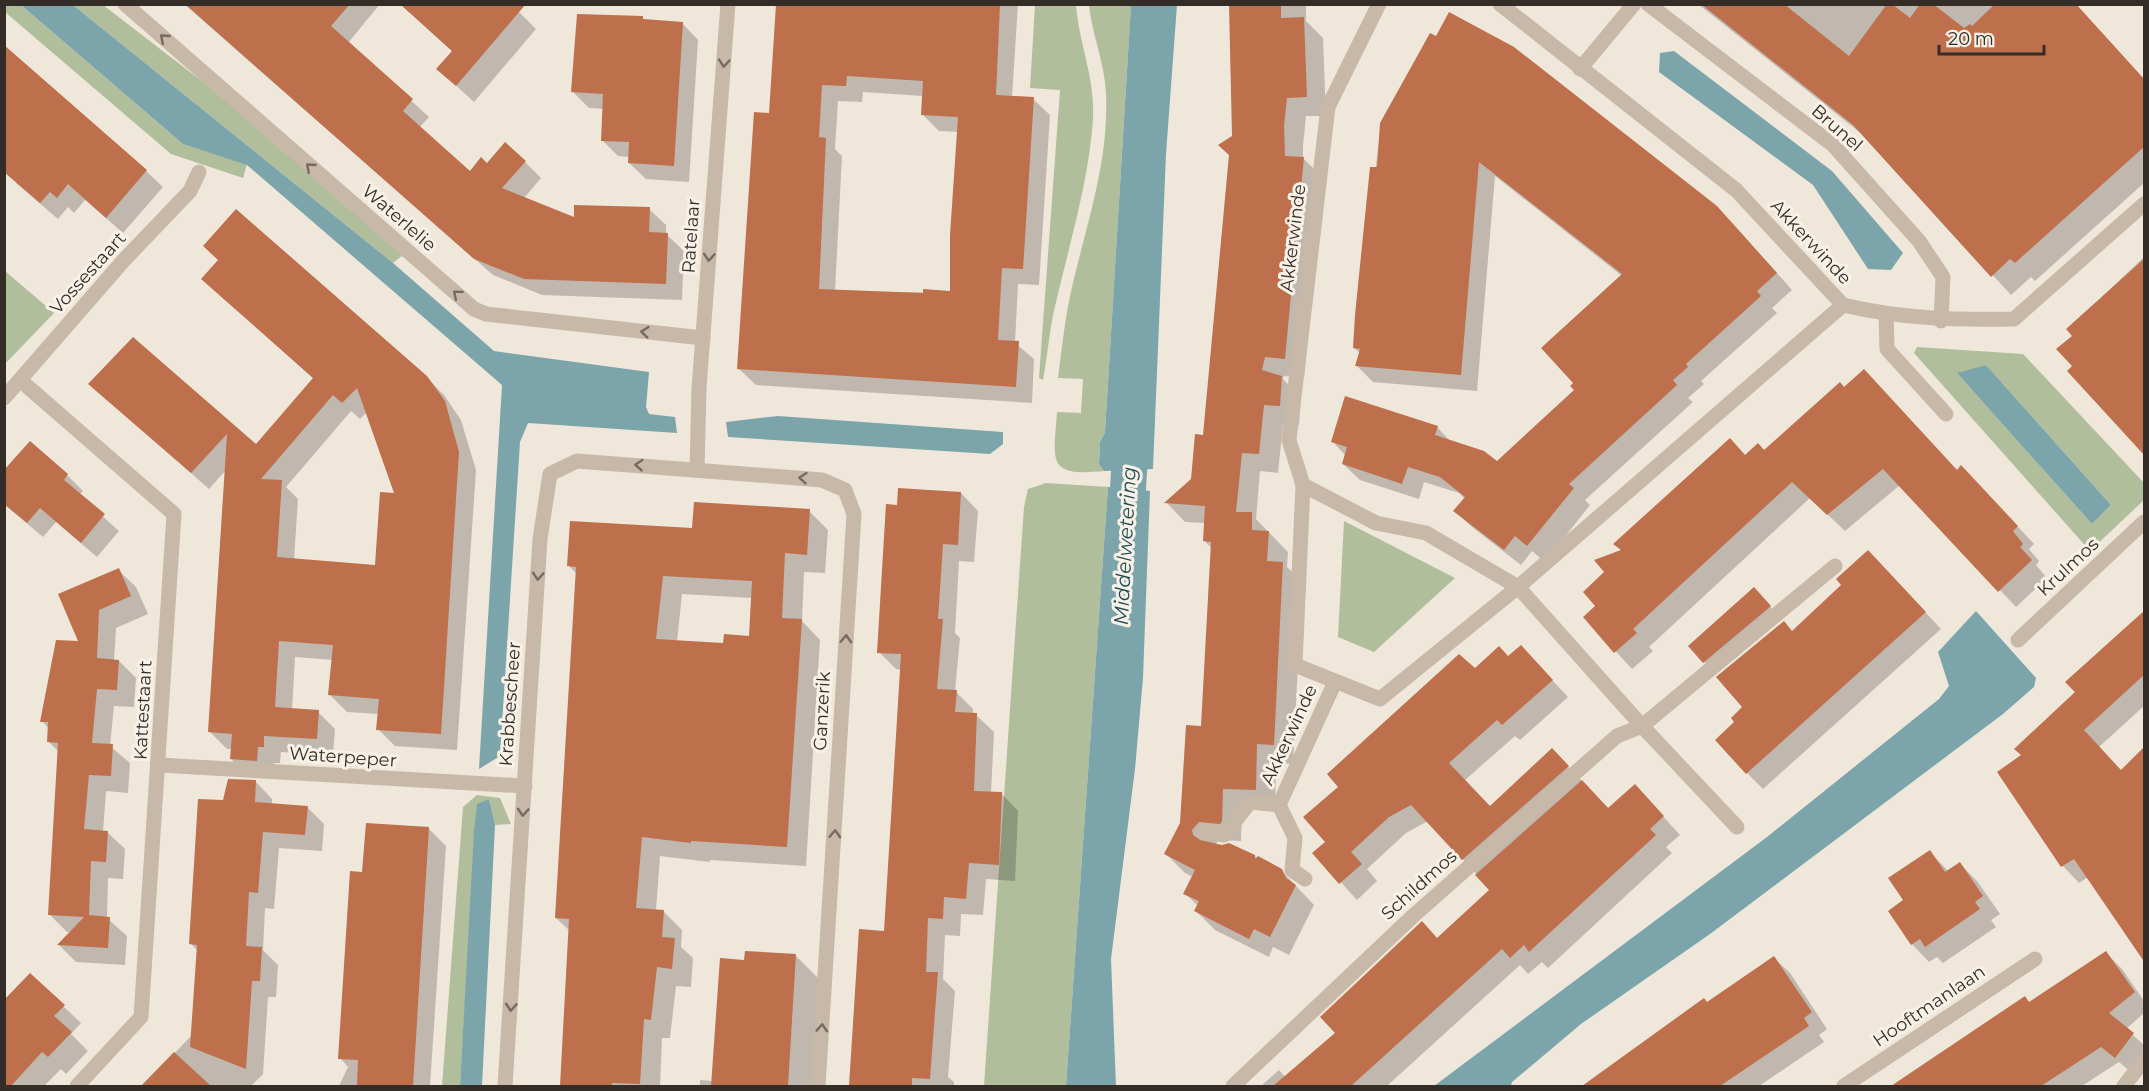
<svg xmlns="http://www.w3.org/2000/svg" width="2149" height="1091" font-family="Montserrat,sans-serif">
<rect width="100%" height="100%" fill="#f0e7db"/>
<g fill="#b0be9c" fill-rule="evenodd">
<polygon points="5,5 21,5 183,144 247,164 243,178 171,154 5,12"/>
<polygon points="73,5 103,5 233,105 403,255 393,263"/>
<path d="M1035 5H1076C1079 43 1095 78 1093 118 1089 180 1071 238 1057 298 1050 324 1048 352 1043 380L1039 378 1060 90 1030 88Z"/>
<path d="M1089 5H1131L1105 432 1100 442 1099 464 1104 471C1045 477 1054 460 1057 412L1081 413 1083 379 1058 378C1062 348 1065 317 1072 287 1087 223 1109 161 1106 94 1105 63 1092 35 1089 5Z"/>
<polygon points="5,271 54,313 5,364"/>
<path d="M1917 347 2023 354 2144 483V500L2090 551 1914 353ZM1986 365 2111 505 2092 524 1958 374Z"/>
<polygon points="1046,483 1108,487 1066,1086 984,1086 1024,507 1028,489"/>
<polygon points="1344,521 1455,578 1374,652 1338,637"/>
<polygon points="477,795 500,798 511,824 495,825 489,799 477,805 460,1086 442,1086 463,807"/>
</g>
<g fill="#7ca5ab">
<polygon points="21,5 73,5 393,263 494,351 649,372 646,407 649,414 675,417 677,433 528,423 520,442 500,756 479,769 502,385 247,165 183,144"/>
<polygon points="1131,5 1177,5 1166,154 1153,469 1104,471 1099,464 1100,442 1105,432"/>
<polygon points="1674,51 1832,171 1903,253 1891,270 1868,269 1813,185 1659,72 1660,53"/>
<polygon points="1986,365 2111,505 2092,524 1957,373"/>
<polygon points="778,416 1003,432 1003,444 990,454 728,437 726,422"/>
<polygon points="1108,487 1150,491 1143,678 1135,769 1111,959 1116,1086 1066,1086"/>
<polygon points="1976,611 2036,678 2034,687 2003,714 1710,934 1581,1024 1512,1082 1511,1086 1434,1086 1767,837 1939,699 1949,686 1938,652"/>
<polygon points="489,799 495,825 482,1086 460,1086 474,831 477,804"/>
</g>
<g fill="#0003" fill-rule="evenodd">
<polygon points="184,4 380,4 348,43 429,117 419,128 470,173 487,165 525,162 541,178 524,198 575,219 649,209 666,225 666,234 684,251 682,300 542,295 493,275"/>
<polygon points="400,4 511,4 536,29 474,102 438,69 453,52"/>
<path d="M777 4H1018L1012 97 1033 99 1050 115 1039 285 1018 284 1015 343 1034 359 1032 403 756 385 739 369 770 115ZM863 92 923 96 922 114 939 131 959 132 951 293 835 291 842 156 835 149 838 101 862 102Z"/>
<polygon points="1230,4 1306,4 1306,21 1323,38 1326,116 1306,116 1303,146 1303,158 1323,178 1304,378 1284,376 1283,379 1301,397 1299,425 1283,424 1278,473 1260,471 1256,519 1288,552 1287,567 1302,582 1293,764 1276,763 1275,809 1242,807 1241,841 1219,840 1215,845 1254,856 1281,870 1314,905 1289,955 1273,947 1269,957 1215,930 1196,911 1198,906 1185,893 1193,877 1185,873 1166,854 1181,824 1202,728 1212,548 1204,541 1205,523 1185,522 1167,503 1192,480 1204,437 1234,137"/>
<polygon points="1698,4 2075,4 2144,81 2144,183 2035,281 2031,277 2011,295 1868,139"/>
<polygon points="643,18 646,21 682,23 698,40 689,182 646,179 629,163 630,157 618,156 602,140 604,109 589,108 572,91"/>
<polygon points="1381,124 1733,224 1792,290 1772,308 1777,313 1701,381 1704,384 1688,398 1693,402 1585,500 1590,505 1545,562 1532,551 1521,565 1472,527 1455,511 1465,499 1459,493 1424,482 1419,499 1360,480 1343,464 1346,456 1333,442 1437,427 1452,443 1497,463 1576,390 1622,276 1495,176 1477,391 1373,382 1356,365 1360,353 1354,348"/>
<polygon points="146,171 163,187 123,233 85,200 74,213 68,207 58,219 16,183"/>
<polygon points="2144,257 2144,454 2068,329"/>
<path d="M203 279 426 377 444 395 461 420 476 470 457 750 395 746 378 729 379 714 347 712 330 695 333 660 295 657 292 710 318 712 335 729 333 755 281 752 280 763H274V777L248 776 231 759 232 749H227L210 732 226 470 209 489 90 384 133 339 257 446 314 379ZM351 411 360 419 367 412 396 495 377 566 294 560 298 499 286 487Z"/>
<polygon points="1730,440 1746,456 1764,452 1958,471 1978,484 2034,544 2029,549 2039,561 2036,565 2047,578 2016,607 1900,485 1845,531 1810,498 1649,647 1653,651 1632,669 1585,618 1597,606 1607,572 1622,551 1615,544"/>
<polygon points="30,443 67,475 83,491 79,495 119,531 97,557 56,522 43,537 4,504"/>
<polygon points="961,493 978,511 974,562 959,561 955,633 960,638 955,691 973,709 973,715 976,715 994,732 991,793 1001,793 1018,811 1015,881 986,879 983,915 961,914 960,936 945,935 943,979 955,991 948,1077 954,1082 954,1086 850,1086 860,931 885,933 901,670 896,669 879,652 898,506"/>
<path d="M809 511 828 530 825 573 804 572 802 621 820 640 806 866 710 860V862L660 856 656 910 663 911 682 930 681 947 693 958 691 987 676 986 670 1038H662L660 1086H561L570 931 556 918 577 574 568 565 694 530ZM682 594 752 598 751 638 725 645 677 642Z"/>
<polygon points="1884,568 1941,629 1763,789 1747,773 1744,707 1793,632"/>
<polygon points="118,570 136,587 148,614 116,628 114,661 119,661 136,678 134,707 114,706 110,746 130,763 128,793 106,791 103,832 107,832 125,849 123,879 108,878 107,918 127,936 125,965 76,962 59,945 71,932 67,932 50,915 59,752 49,742 49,729 42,721"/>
<polygon points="1762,597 1778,616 1713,670 1704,662"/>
<polygon points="2144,612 2144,706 2099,747 2088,877 2079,883 2063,866 1999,772 2023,756"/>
<polygon points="1509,658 1537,664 1568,697 1520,740 1515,736 1465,780 1490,808 1552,750 1609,809 1652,804 1680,835 1666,847 1672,853 1548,968 1542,962 1528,974 1520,965 1387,1086 1261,1086 1279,1070 1286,1078 1491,890 1428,821 1406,833 1367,869 1377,881 1357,900 1314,853 1327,842 1475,670"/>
<polygon points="256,782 272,799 272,805 307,807 324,824 322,851 279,848 274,909 265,908 263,950 278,965 276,997 268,997 263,1074 251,1086 143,1086 192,1035 198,951 190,943 224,802"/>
<polygon points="429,829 446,846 430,1086 339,1086 348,1067 340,1058 364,874"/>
<polygon points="1930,852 1948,871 1960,864 1977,881 2000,914 1991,920 1996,927 1943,963 1937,957 1929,962 1912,944 1890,911 1905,901"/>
<polygon points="2106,953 2122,969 2144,1001 2144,1013 2126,1029 2144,1045 2144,1057 2132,1073 2119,1062 2082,1086 1894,1086 2025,998 2030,1003"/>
<polygon points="795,955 818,978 811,1086 700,1086 700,1080 713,1081 746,961"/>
<polygon points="1774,958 1790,973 1827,1029 1819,1035 1824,1042 1759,1086 1587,1086"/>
<polygon points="30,975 81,1023 71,1034 88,1051 66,1074 61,1069 44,1086 4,1086 4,1002"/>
</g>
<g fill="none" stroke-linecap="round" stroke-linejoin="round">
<polyline stroke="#7ca5ab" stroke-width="36" points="1125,538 1132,422"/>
</g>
<g fill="#be6f4b" fill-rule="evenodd">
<polygon points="185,4 350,4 331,26 413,99 403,111 470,171 481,157 487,163 505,142 526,161 502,188 574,217 574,205 650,207 649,232 668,233 666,284 524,279 474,259"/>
<polygon points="400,4 526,4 456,86 436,69 452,51"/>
<path d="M776 4H1000L996 95 1034 97 1023 269 1002 268 998 340 1019 341 1016 387 737 369 754 112 769 113ZM847 76 923 81 921 115 958 117 950 235V291L923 289V293L819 289 826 138 819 137 822 85 846 86Z"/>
<polygon points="1229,4 1281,4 1281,18 1304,17 1307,97 1287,98 1284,126 1285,156 1304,157 1285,359 1265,357 1262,370 1282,376 1280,406 1264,405 1259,454 1242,453 1236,512 1252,512 1252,530 1269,531 1267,561 1283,562 1274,745 1257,744 1256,790 1223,789 1222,821 1220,824 1199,822 1192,830 1193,835 1200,840 1222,845 1229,843 1255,855 1255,859 1258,856 1282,869 1286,878 1296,885 1270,937 1254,929 1249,939 1194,911 1199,901 1183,894 1195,870 1164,854 1180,823 1186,725 1201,726 1211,542 1203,541 1205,506 1164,503 1191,479 1195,434 1203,435 1229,155 1218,145 1232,136"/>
<polygon points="1701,4 1784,4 1849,56 1887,4 1892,4 1910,18 1920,4 1933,4 1964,28 1970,24 1972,26 1995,4 2076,4 2145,80 2145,146 2015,263 2010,259 1991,277 1853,125"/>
<polygon points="1449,12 1514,47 1717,206 1777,273 1757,291 1761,296 1686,364 1688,367 1673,380 1677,385 1569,484 1574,488 1527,546 1515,536 1504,550 1453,511 1465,497 1440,477 1408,467 1402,484 1342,464 1347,447 1331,442 1345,396 1438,426 1435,435 1484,451 1497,461 1574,390 1570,386 1573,383 1541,348 1622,274 1479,162 1461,375 1355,366 1360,349 1353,348 1355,315 1370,167 1377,167 1380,123 1430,33 1436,36"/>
<polygon points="577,14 643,16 643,19 683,22 674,166 628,163 629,142 601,141 603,94 571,92"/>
<polygon points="4,45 147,170 106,218 68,184 57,198 50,192 40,203 4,172"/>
<path d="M236 209 427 376 445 401 459 452 441 734 376 730 379 699 328 695 333 645 279 641 275 707 319 710 317 739 264 736V747H258L257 761 230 759 232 734 208 732 227 434 191 473 88 384 133 337 256 444 313 378 201 279 218 260 203 246ZM357 388 394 493 380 492 375 565 277 557 282 480 261 479 333 395 342 403Z"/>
<polygon points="2145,258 2145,456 2067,371 2072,366 2056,349 2072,336 2066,329"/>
<polygon points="1864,369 1957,470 1961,465 2018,526 2013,531 2023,544 2020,547 2032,560 1998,592 1883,469 1827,515 1792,482 1633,629 1637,633 1614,653 1583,617 1595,606 1583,592 1604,572 1594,560 1621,550 1613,544 1730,438 1745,455 1758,443 1764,450 1840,382 1844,387"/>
<polygon points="30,441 68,474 64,480 105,514 81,543 40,508 27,523 4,504 4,470"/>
<polygon points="898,488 961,492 958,545 943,544 938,619 943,619 937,689 957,690 955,712 977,713 974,791 1002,792 999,865 969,863 966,899 944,897 943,919 928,918 926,972 938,972 930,1079 912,1078 912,1086 849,1086 859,929 884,931 901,654 877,653 886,504 897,505"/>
<path d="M694 502 810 509 807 555 785 553 782 618 802 619 787 847 691 841V843L642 837 636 908 664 910 662 937 675 938 672 969 657 967 651 1020 644 1019 640 1084 612 1083V1086H560L569 919 555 918 576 567 567 566 570 521 692 528ZM663 576 752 581 749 636 724 634 723 643 656 639Z"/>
<polygon points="1868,550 1926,612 1746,774 1715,740 1734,722 1731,718 1742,707 1716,677 1784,621 1792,631 1841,585 1836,579"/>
<polygon points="119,568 131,596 99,610 97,658 119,660 117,690 97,689 92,743 113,744 111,776 89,775 84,829 108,831 106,862 91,861 89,915 110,917 108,948 57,945 84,917 48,915 58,743 47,742 48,722 40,722 56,640 78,641 58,594"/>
<polygon points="1754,587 1771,606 1703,663 1688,646"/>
<polygon points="2145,610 2145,674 2084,730 2121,770 2145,746 2145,963 2074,859 2061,867 1997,772 2021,755 2014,749 2075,692 2065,682"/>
<polygon points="1521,645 1553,680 1502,725 1497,720 1449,763 1490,806 1552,748 1569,766 1462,860 1411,805 1389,817 1351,852 1362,864 1339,884 1312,853 1325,842 1303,817 1338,787 1327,774 1459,654 1475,668 1499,646 1508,656"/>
<polygon points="228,779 256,780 255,802 308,806 305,835 263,832 258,893 249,892 246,946 262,947 260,981 252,981 246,1069 190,1047 197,945 189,944 198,799 223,800"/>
<polygon points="1582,780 1608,808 1635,784 1664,816 1650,829 1656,835 1529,952 1524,945 1510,958 1502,949 1351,1086 1273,1086 1335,1033 1320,1017 1422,921 1437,938 1489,890 1475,875"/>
<polygon points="366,823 429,827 413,1086 357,1086 358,1060 338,1059 350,871 362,872"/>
<polygon points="1930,850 1945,872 1960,862 1983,896 1975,902 1980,909 1925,947 1920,939 1911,945 1888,911 1903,900 1888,878"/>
<polygon points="745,951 796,954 788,1086 711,1086 720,958 744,960"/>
<polygon points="2106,951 2135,992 2109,1013 2134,1033 2115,1058 2101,1047 2041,1086 1891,1086 2025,996 2029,1002"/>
<polygon points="1774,956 1812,1012 1804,1018 1809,1026 1720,1086 1582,1086 1704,998 1707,1002"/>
<polygon points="30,973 65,1005 54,1016 72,1032 48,1057 42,1052 11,1086 4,1086 4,1000"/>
<polygon points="174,1052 211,1086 141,1086"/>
</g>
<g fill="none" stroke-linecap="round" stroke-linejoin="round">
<g stroke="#c7b8a8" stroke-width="15">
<polyline points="1886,315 1887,349 1946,414"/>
<polyline points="1279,805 1335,682"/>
<polyline points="1202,831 1224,835 1250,802 1279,805 1295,838 1292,870 1305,879"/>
</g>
<g stroke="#c7b8a8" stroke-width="15">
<polyline points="125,4 474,309 486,314 703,338"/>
<polyline points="1379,4 1328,107 1289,440 1303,485 1295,665 1380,699 1518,587 1843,305 1736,190 1500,4"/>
<polyline points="1648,4 1833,145 1919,241 1943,277 1941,321"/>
<polyline points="1580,69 1634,4"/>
<path d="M1843 305C1903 319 1954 320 2014 319L2144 204"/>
<polyline points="20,380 174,514 141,1017 77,1086"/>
<polyline points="4,398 124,260 190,191 199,172"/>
<polyline points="697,470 699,388 728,4"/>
<polyline points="1303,485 1376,523 1426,533 1518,587 1642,726 1737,827"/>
<polyline points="2018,640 2144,522"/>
<polyline points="159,765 525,786"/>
<polyline points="505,1086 540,539 550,474 577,461 822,480 845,490 854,514 818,1086"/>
<polyline points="1233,1086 1412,917 1617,736 1642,726 1835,566"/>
<polyline points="1844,1086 2035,959"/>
<polyline points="2124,1086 2144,1060"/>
</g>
</g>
<defs><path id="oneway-chevron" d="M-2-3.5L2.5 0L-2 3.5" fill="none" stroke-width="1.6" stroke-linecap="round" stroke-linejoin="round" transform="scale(1.5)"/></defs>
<g stroke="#766b61">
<use href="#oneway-chevron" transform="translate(164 38) rotate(-139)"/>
<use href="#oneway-chevron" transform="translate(724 63) rotate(95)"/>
<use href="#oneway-chevron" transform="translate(310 167) rotate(-139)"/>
<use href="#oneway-chevron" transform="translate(709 257) rotate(94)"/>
<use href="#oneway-chevron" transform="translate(457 294) rotate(-140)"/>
<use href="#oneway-chevron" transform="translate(645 332) rotate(-174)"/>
<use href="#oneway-chevron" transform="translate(639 465) rotate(-176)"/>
<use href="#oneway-chevron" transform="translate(803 478) rotate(-175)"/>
<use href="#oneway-chevron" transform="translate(538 576) rotate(94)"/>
<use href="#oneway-chevron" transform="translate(846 639) rotate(-87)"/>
<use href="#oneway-chevron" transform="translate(523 812) rotate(94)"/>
<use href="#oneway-chevron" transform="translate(835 834) rotate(-87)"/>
<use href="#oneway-chevron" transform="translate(511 1007) rotate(94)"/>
<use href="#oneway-chevron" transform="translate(822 1028) rotate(-86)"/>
</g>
<g text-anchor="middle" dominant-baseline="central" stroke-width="6" stroke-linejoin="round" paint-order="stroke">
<g font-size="18" fill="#342c27" stroke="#f8f1e7">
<text transform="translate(1837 128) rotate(41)">Brunel</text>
<text transform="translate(399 218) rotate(41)">Waterlelie</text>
<text transform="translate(691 236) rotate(-86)">Ratelaar</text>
<text transform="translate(1293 238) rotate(-83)">Akkerwinde</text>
<text transform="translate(1811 242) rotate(47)">Akkerwinde</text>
<text transform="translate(88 273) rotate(-48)">Vossestaart</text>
<text transform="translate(2068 567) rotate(-43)">Krulmos</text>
<text transform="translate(510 704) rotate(-86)">Krabbescheer</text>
<text transform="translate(143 710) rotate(-87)">Kattestaart</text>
<text transform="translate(822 711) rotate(-87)">Ganzerik</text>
<text transform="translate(1289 735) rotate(-65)">Akkerwinde</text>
<text transform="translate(343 757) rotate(4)">Waterpeper</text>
<text transform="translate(1419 885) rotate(-42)">Schildmos</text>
<text transform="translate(1929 1006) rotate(-34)">Hooftmanlaan</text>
</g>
<g font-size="20" font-style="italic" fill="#204c53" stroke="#f8f1e7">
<text transform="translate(1125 546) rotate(-87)">Middelwetering</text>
</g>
</g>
<rect width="2149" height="1091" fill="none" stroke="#342c27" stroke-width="12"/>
<path d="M1939 45v9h105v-9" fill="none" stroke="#342c27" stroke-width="3"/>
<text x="1948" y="45" font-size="18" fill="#342c27" stroke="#f8f1e7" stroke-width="4.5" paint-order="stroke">20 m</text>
</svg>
